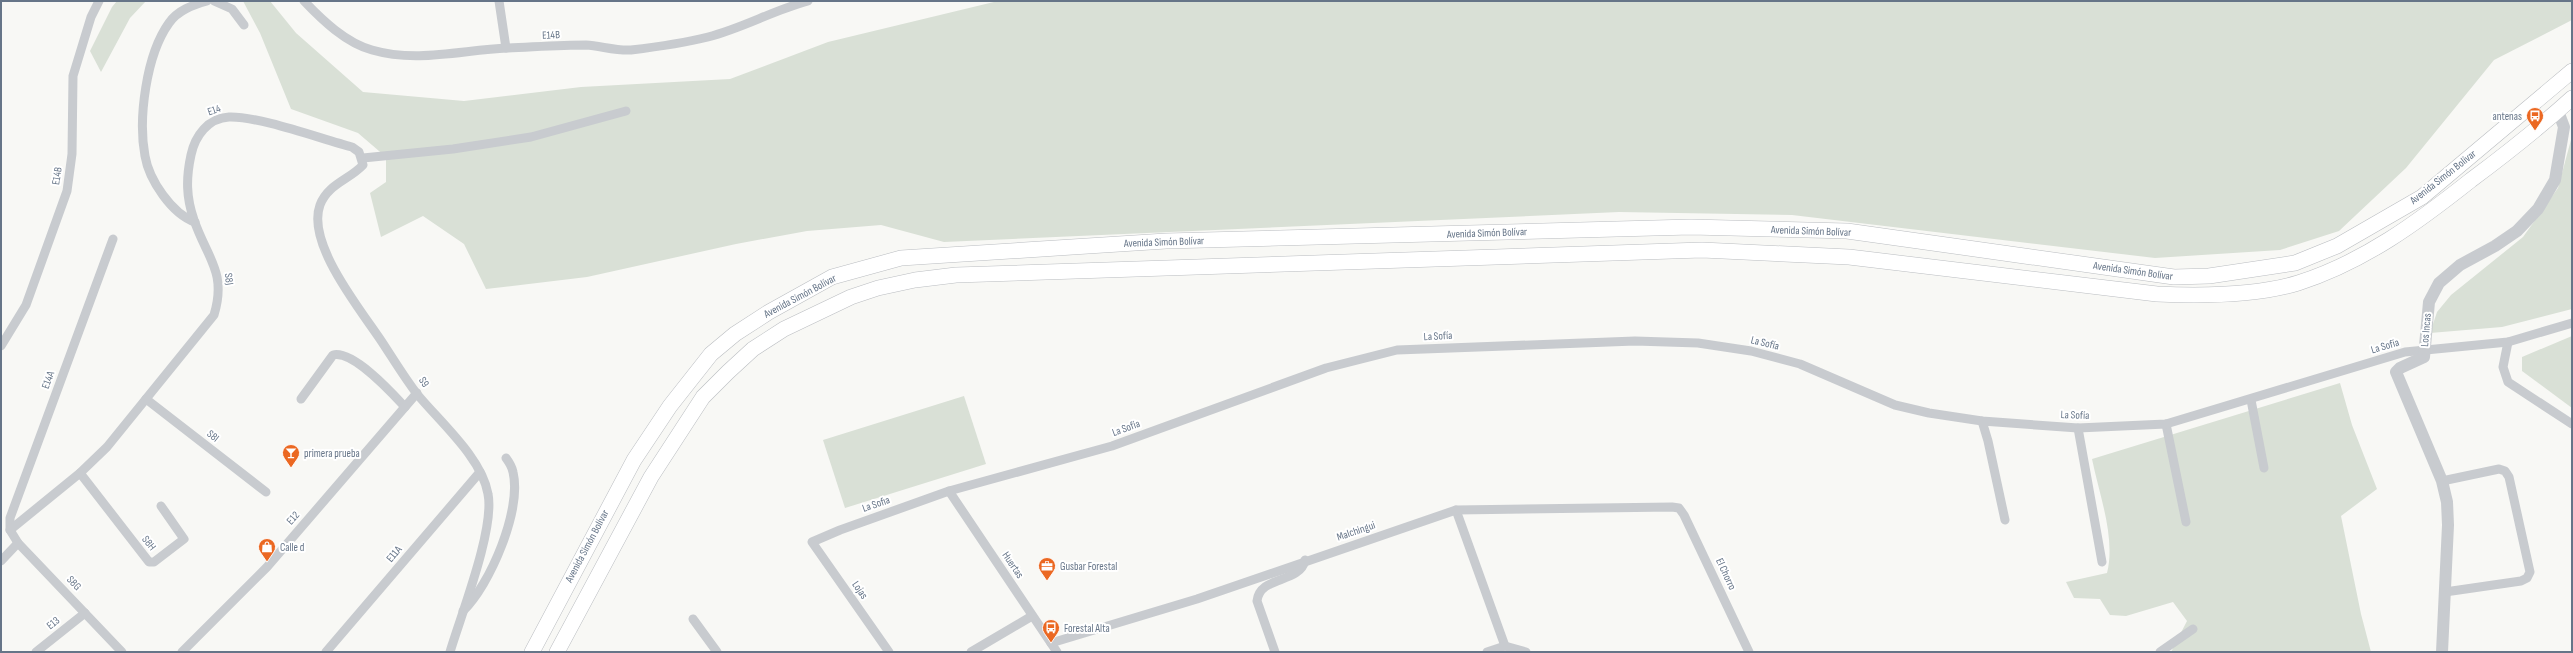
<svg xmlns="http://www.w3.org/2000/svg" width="2573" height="653" font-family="'Sofia Sans Condensed',sans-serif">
<rect width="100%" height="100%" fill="#f8f8f5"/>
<g fill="#d9e0d6">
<polygon points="117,1 146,1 130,18 101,72 90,51 112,7"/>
<polygon points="243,1 270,1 296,33 363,92 464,101 581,87 730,79 828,42 998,1 2572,1 2572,20 2494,60 2406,168 2339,231 2280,250 2155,258 1792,215 1619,212 944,242 881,225 807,231 736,244 587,277 486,289 464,244 423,216 381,237 370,193 386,182 386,157 358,133 291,109 260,33"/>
<polygon points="2572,136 2572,309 2502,327 2430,333 2437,312 2451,295 2523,237 2558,188"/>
<polygon points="2572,336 2572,408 2522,371 2522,357"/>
<path d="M2340 383 2352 425 2377 489 2341 516 2361 614 2371 652H2171L2187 621 2173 602 2126 616 2110 615 2100 599 2074 598 2066 582 2107 573C2116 538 2099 494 2092 459Z"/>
<polygon points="964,396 986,464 845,508 823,440"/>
</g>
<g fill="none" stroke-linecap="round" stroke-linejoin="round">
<defs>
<g id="trunk">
<polyline points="532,652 634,460 670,406 711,354 735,334 769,312 832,277 901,258 1166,241 1691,227 1847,231 2174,277 2209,276 2295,263 2337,246 2422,197 2572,71"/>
<path d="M557 652 651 477 703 397 728 372 753 349 784 329 851 297 878 288 915 280 956 275 1702 250 1849 257 2157 294C2201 296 2255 296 2298 283 2364 262 2418 222 2471 180 2506 154 2540 127 2572 98"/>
</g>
</defs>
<use href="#trunk" stroke="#babdc1" stroke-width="16"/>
<g stroke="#c8cbcf" stroke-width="9">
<polyline points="214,1 232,9 244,25"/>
<path d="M304 1C322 20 346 43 372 50 417 63 462 50 507 48 533 47 560 45 586 45 601 46 616 51 631 50 656 47 684 43 708 37 743 28 774 10 808 1"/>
<polyline points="499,1 506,48"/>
<polyline points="363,158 453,149 531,137 626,111"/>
<path d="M195 222C172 214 149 180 145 156 138 119 146 55 169 23 178 10 193 5 207 1"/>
<polyline points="113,239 10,518 10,530 18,543 122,652"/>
<polyline points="2508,342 2503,367 2508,382 2572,424"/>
<polyline points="1,346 26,305 67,191 72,154 73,76 91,17 99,1"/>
<polyline points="146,399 266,492"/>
<path d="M301 399 333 355C353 350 392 393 405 407"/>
<polyline points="2251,400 2264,468"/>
<polyline points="1982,421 1988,441 2005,520"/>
<polyline points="2166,424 2186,522"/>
<polyline points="2078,428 2102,562"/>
<polyline points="80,473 149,562 154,562 184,539 161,506"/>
<polyline points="2442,481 2499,469 2505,471 2509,477 2530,572 2527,578 2521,581 2445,592"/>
<polyline points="949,491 1057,652"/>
<polyline points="1456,510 1505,646"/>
<path d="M10 530 80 473 107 447 214 315C227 272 207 258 194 220 186 197 186 178 191 155 195 136 208 118 229 117 259 116 321 139 352 147L359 152 363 165C349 180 328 184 320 205 306 243 360 309 380 339 392 357 404 377 417 394 440 422 482 458 488 494 495 529 461 615 450 652"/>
<polyline points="1,561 18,543"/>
<path d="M463 611C490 585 522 510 513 472 512 467 509 462 506 458"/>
<polyline points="693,619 717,652"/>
<polyline points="1051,643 1197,599 1456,510 1672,507 1679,508 1684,515 1749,652"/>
<polyline points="36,652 85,613"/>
<polyline points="182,652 267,567 417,393"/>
<polyline points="326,652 480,472"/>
<polyline points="889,652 812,542 840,530 949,491 1112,446 1326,368 1397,350 1635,341 1698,343 1751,351 1800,364 1895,405 1929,413 1982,421 2078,428 2166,424 2405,352 2508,342 2572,323"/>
<polyline points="971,652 1032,616"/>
<path d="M1275 652 1257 601C1260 575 1300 584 1305 560"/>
<polyline points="1487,652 1505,646 1526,652"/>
<polyline points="2160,652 2193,629"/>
</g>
<polyline stroke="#c8cbcf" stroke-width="12" points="2442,652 2448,525 2447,502 2442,481 2396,372 2400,368 2424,357 2429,302 2439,283 2460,265 2495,246 2517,231 2538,209 2555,180 2564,127 2558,111"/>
<use href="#trunk" stroke="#fff" stroke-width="15"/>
</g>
<defs>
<symbol id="bus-pin" viewBox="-11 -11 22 30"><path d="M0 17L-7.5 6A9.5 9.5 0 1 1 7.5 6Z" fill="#eb6822" stroke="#fff"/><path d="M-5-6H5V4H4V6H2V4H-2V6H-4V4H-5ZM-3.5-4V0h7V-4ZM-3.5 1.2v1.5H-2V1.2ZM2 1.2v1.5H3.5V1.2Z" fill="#fff"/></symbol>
<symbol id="bar-pin" viewBox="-11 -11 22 30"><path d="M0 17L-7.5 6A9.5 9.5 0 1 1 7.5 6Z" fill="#eb6822" stroke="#fff"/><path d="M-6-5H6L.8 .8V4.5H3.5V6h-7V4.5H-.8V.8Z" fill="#fff"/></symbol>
<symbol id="shop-pin" viewBox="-11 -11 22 30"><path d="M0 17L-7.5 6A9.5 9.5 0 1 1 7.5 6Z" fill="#eb6822" stroke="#fff"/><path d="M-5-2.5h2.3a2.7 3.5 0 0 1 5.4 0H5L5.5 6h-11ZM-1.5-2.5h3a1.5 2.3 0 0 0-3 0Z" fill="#fff"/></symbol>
<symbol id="office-pin" viewBox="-11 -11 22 30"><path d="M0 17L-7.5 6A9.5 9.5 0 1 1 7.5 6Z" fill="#eb6822" stroke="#fff"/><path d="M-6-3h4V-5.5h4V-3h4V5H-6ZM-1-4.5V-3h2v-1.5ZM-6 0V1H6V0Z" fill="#fff"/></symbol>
</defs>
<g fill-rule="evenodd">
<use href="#bus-pin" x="2525" y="106" width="20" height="27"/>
<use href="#bar-pin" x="281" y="443" width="20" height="27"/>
<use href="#shop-pin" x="257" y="537" width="20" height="27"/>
<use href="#office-pin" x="1037" y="556" width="20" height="27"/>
<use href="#bus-pin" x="1041" y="618" width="20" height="27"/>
</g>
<g text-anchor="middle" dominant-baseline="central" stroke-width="4" stroke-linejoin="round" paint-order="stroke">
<g font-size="11" fill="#667588" stroke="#fff">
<text transform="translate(551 35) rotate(-2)">E14B</text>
<text transform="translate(214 110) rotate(-19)">E14</text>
<text transform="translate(57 176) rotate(-81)">E14B</text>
<text transform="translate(2443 177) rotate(-38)">Avenida Simón Bolívar</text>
<text transform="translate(1811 231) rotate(2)">Avenida Simón Bolívar</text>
<text transform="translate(1487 233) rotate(-2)">Avenida Simón Bolívar</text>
<text transform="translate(1164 242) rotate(-2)">Avenida Simón Bolívar</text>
<text transform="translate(2133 271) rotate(8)">Avenida Simón Bolívar</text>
<text transform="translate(229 279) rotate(82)">S8J</text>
<text transform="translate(800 296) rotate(-28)">Avenida Simón Bolívar</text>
<text transform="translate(2426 330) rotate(-85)">Los Incas</text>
<text transform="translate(1438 336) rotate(-3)">La Sofía</text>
<text transform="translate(1765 343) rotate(14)">La Sofía</text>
<text transform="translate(2385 346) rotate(-17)">La Sofía</text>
<text transform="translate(48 380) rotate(-70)">E14A</text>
<text transform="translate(424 382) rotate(55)">S9</text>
<text transform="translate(2075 415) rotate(2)">La Sofía</text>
<text transform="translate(1126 428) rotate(-20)">La Sofía</text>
<text transform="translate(213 436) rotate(38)">S8I</text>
<text transform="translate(876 504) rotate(-19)">La Sofia</text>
<text transform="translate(293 518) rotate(-49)">E12</text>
<text transform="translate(1356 531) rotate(-19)">Malchingui</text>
<text transform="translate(149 543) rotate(52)">S8H</text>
<text transform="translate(587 546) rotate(-62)">Avenida Simón Bolívar</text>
<text transform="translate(394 554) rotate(-50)">E11A</text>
<text transform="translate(1013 565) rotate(56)">Huertas</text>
<text transform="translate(1726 574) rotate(65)">El Chorro</text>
<text transform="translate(74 583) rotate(46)">S8G</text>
<text transform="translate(860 590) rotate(55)">Lojas</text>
<text transform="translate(53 623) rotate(-39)">E13</text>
</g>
<g font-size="11" fill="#667588" stroke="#fff" text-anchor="start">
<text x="2522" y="116" text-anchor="end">antenas</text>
<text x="304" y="453">primera prueba</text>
<text x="280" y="547">Calle d</text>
<text x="1060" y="566">Gusbar Forestal</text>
<text x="1064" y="628">Forestal Alta</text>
</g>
</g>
<rect width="2573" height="653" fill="none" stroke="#667588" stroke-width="4"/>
</svg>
